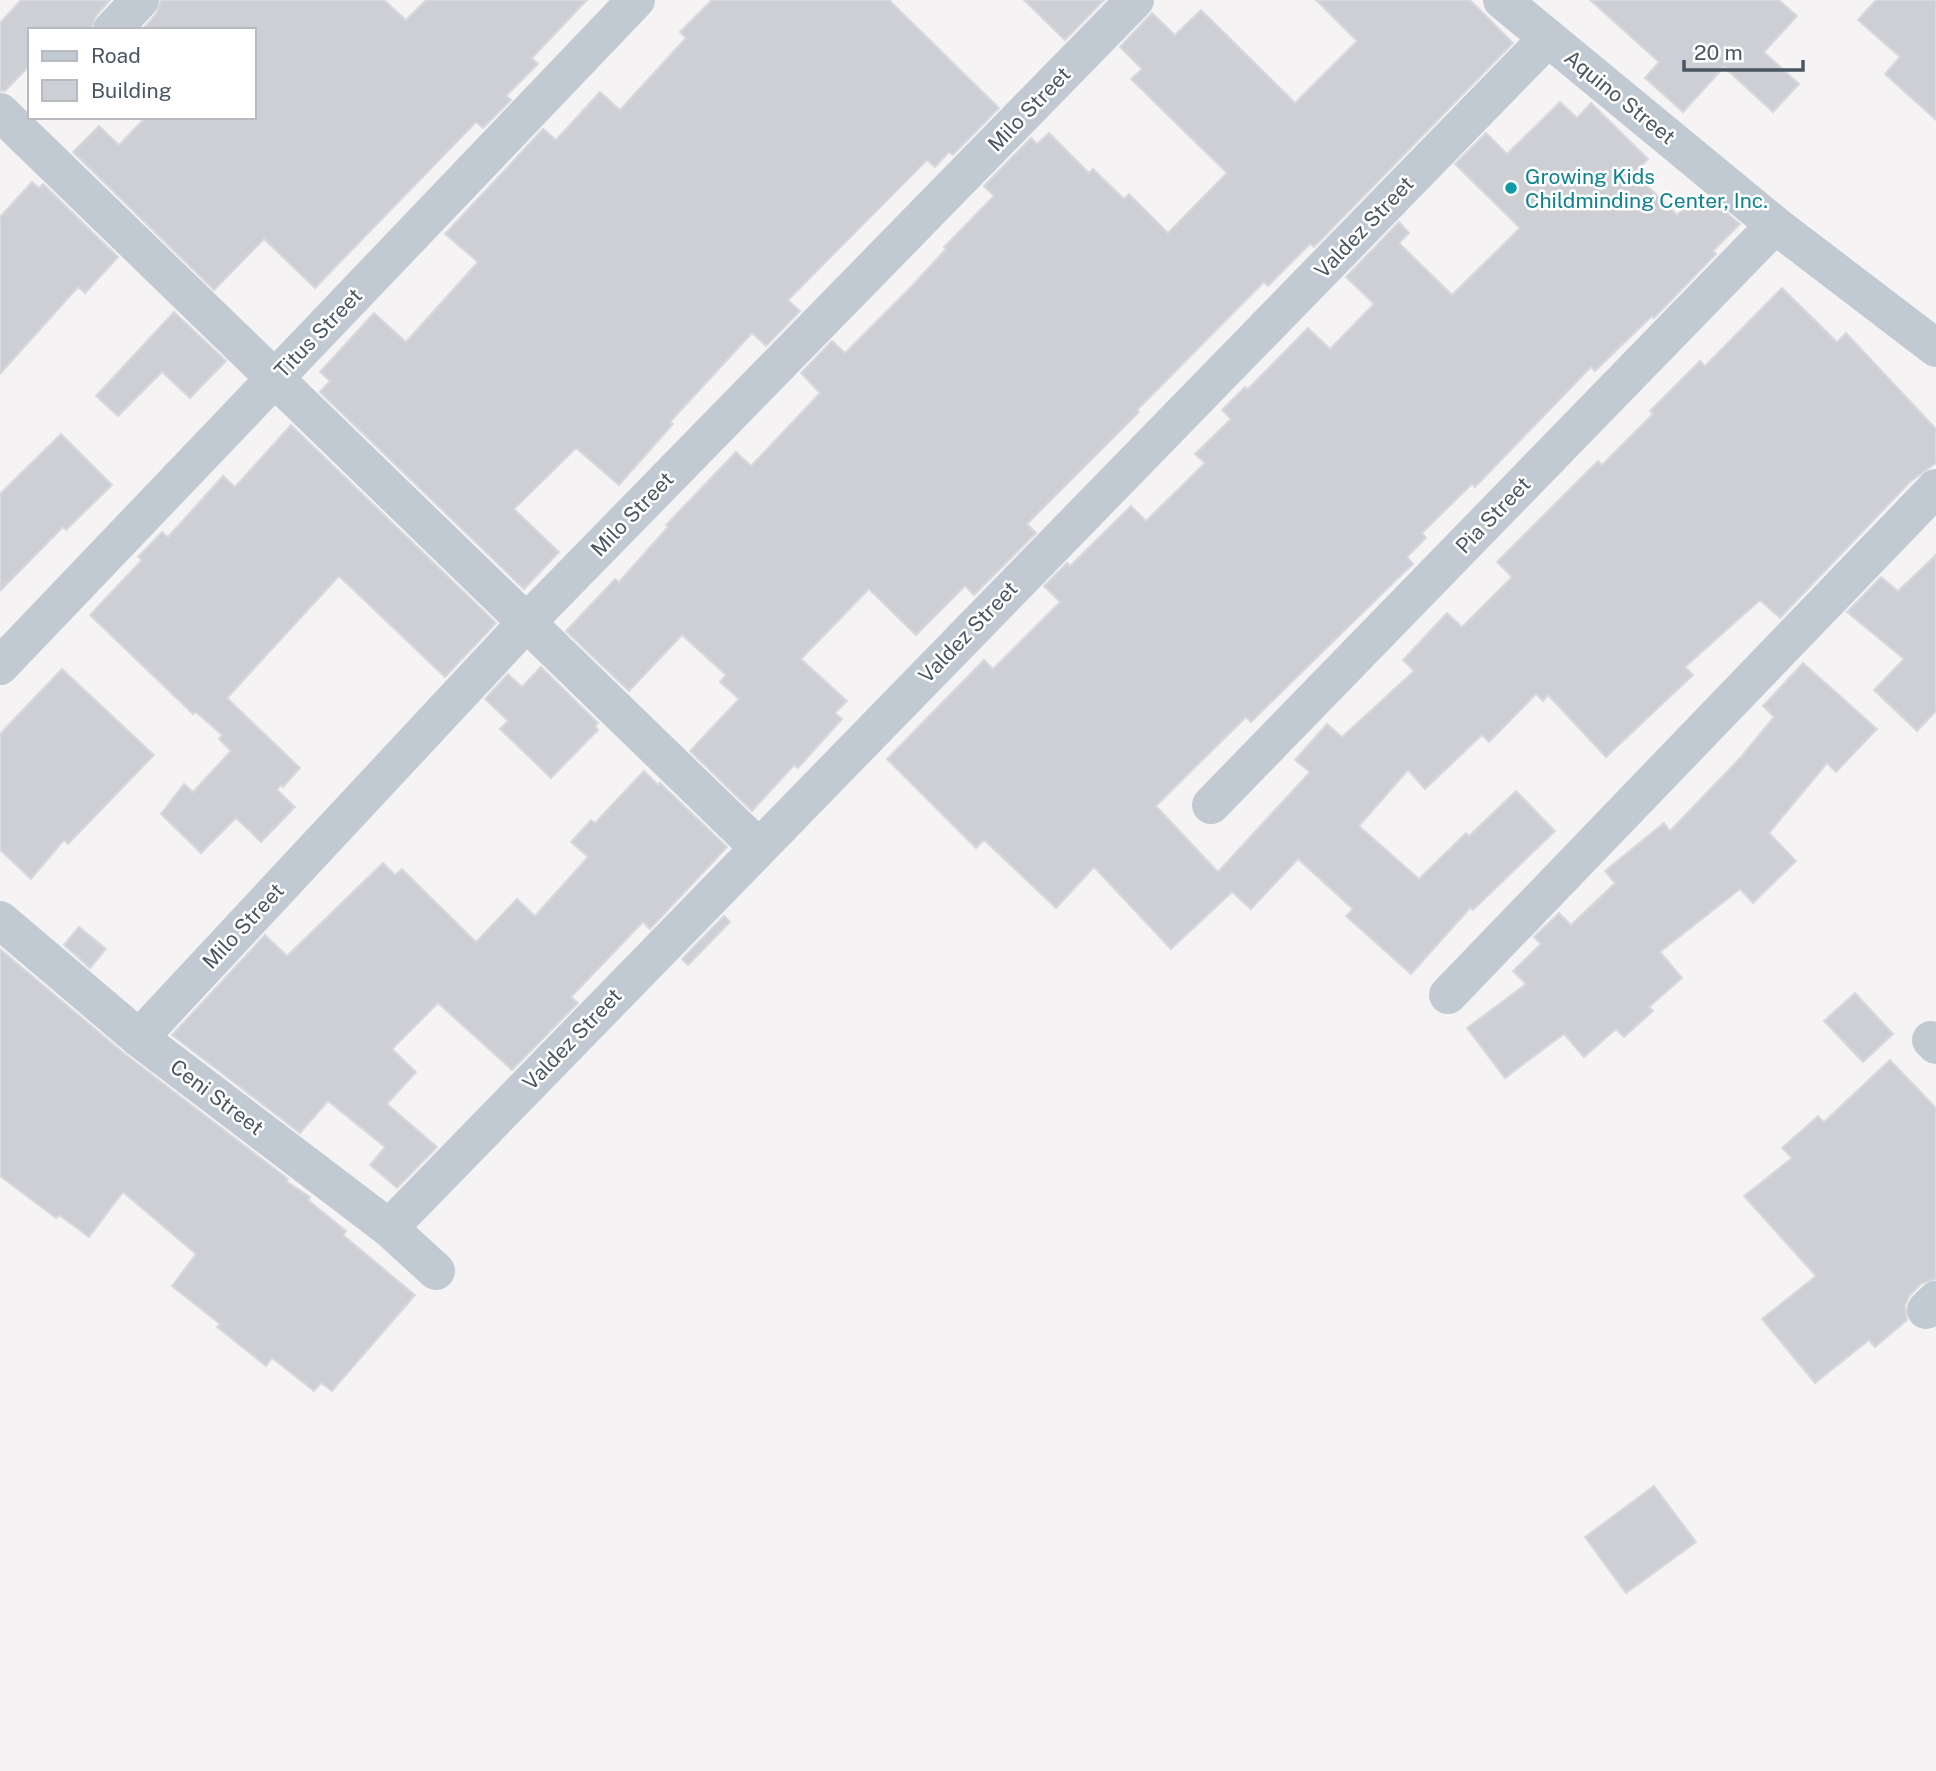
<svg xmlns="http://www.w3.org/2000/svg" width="1936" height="1771" font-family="'Public Sans',sans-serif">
<rect width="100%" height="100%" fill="#f5f3f3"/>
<g fill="#cdcfd5" stroke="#d7d9de" stroke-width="2">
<polygon points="21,0 110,0 96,16 91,30 30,30 30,65 5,91 0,91 0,23"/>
<polygon points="161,0 384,0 406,20 426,0 587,0 532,58 538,64 506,96 511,100 483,128 476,122 315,288 264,239 214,290 73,152 99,126 119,145 146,117 254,117 254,30 142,30 156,14"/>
<polygon points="712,0 889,0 999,108 953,155 949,152 935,167 927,160 788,300 800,311 766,346 752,333 670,422 673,424 619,485 576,448 514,509 559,552 524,589 320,392 330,381 320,372 374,313 406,342 478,262 445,234 543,129 556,140 600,92 620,110 686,38 680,32"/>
<polygon points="1024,0 1104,0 1065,40"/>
<polygon points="1316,0 1470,0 1513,43 1314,247 1310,244 1268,286 1264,282 1137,410 1139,412 1027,524 1036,533 974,595 965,586 916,635 869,589 801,659 847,701 835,713 842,719 798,768 794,765 752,811 690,751 739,699 720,682 726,675 682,635 629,691 566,631 615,579 619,582 668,527 666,525 736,452 751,466 820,393 801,373 832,341 845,353 912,286 946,249 944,247 994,196 984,186 1031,138 1037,144 1049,133 1089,173 1093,169 1124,199 1129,194 1168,233 1227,173 1131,79 1142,69 1120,47 1152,13 1175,35 1201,10 1295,103 1357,41"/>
<polygon points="1590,0 1779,0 1797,16 1764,52 1799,84 1773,112 1724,67 1683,112 1645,78 1659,62"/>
<polygon points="1876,0 1936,0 1936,120 1885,74 1900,57 1858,20"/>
<polygon points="1560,102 1577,118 1591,103 1648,159 1634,173 1677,215 1701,192 1740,224 1713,251 1716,254 1654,318 1652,316 1595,371 1591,367 1475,487 1472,484 1422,533 1426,538 1407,557 1413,564 1391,585 1251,722 1246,717 1156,806 1218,872 1310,772 1295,760 1327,724 1342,737 1414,671 1403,660 1447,613 1462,627 1512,577 1497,562 1598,461 1602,465 1653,414 1650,411 1700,361 1705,366 1782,288 1837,342 1846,333 1936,429 1936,463 1910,482 1780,618 1760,600 1685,667 1693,675 1606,757 1548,695 1543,701 1536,694 1489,742 1482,735 1425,789 1408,770 1359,826 1419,879 1466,833 1469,836 1516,791 1555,831 1473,910 1470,908 1411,974 1346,916 1353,909 1298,859 1251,909 1232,892 1171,949 1094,867 1056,908 984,840 976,848 887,759 984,660 993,669 1060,602 1044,586 1067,563 1070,566 1131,506 1146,521 1205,463 1195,454 1231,419 1222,410 1245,387 1248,389 1308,328 1330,349 1374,304 1346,277 1399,222 1409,233 1399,243 1452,295 1520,228 1455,164 1486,133 1507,154"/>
<polygon points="32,182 39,188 43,184 118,257 85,293 78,287 0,374 0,217"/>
<polygon points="174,312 226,361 190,398 162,372 118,416 96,396"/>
<polygon points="291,425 496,623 445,677 339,576 227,698 300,768 283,787 281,785 277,790 295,807 261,842 236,818 201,853 161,814 184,784 193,792 231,751 219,739 222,735 196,712 193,714 90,615 142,560 138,557 162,532 168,537 223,476 235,487"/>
<polygon points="61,434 112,485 66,530 63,527 0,591 0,494"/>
<polygon points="1936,555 1936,711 1917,731 1874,690 1904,659 1847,612 1881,577 1898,591"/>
<polygon points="1803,663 1877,729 1836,772 1827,763 1769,833 1796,861 1753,903 1740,889 1660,952 1682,978 1649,1007 1653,1011 1624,1037 1616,1029 1584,1057 1564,1034 1505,1078 1467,1028 1526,984 1513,971 1541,944 1534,937 1536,935 1559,913 1571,925 1615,883 1605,871 1664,823 1670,831 1741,757 1774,717 1763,706"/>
<polygon points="541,667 598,723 595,726 598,730 551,778 500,729 508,721 485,699 508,674 522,687"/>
<polygon points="62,669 154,755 68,844 64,840 31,879 0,850 0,734"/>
<polygon points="644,771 658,785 660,783 727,847 650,929 643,922 571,997 578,1003 512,1070 438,1003 392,1049 416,1072 387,1104 437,1147 397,1188 370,1165 385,1147 328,1101 300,1133 172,1035 265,935 287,956 383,863 395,875 402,869 476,942 517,899 535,916 588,857 571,842 591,820 595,823"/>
<polygon points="724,916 730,922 688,965 682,959"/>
<polygon points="79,927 106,949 90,968 64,945"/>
<polygon points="0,949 126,1055 288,1179 286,1181 310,1197 308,1200 346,1231 343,1235 415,1295 332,1391 321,1383 314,1391 272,1358 266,1366 217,1327 220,1324 172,1286 196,1254 123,1192 89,1237 59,1215 56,1218 0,1176"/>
<polygon points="1855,993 1893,1034 1863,1062 1824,1021"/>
<polygon points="1890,1060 1936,1108 1936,1279 1921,1284 1910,1295 1905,1305 1907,1320 1875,1347 1869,1340 1815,1383 1762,1319 1816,1276 1744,1196 1792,1158 1782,1148 1818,1116 1824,1122"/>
<polygon points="1654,1486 1696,1542 1626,1593 1585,1537"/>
</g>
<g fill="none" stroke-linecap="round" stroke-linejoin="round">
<g stroke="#c1cad2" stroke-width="38">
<polyline points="1502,0 1775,225 1936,348"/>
<polyline points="112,30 140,0"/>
<polyline points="0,112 758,847"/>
<polyline points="0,666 636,0"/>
<polyline points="1211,805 1775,225"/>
<polyline points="0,920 139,1038 389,1228 436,1271"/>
<polyline points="1448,995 1936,488"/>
<polyline points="139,1038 525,624 1135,0"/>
<polyline points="1931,1040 1936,1045"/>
<polyline points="389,1228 1548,38"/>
<polyline points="1926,1310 1936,1300"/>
</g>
</g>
<circle fill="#0f9aa8" stroke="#fff" stroke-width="2.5" cx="1511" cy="188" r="7"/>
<g text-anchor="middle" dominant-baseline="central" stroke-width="5" stroke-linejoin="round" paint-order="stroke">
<g font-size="21" fill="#4a5661" stroke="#fff">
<text transform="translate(1620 97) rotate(39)">Aquino Street</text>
<text transform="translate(1029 109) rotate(-46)">Milo Street</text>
<text transform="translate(1364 227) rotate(-46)">Valdez Street</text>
<text transform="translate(318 333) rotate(-46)">Titus Street</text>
<text transform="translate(632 514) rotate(-46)">Milo Street</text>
<text transform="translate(1493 515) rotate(-46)">Pia Street</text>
<text transform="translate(968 632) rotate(-46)">Valdez Street</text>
<text transform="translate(243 926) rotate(-47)">Milo Street</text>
<text transform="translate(572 1039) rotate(-46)">Valdez Street</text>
<text transform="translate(217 1097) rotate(37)">Ceni Street</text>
</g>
<g font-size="21" fill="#0d838f" stroke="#fff" text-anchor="start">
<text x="1525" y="176">Growing Kids<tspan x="1525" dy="24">Childminding Center, Inc.</tspan></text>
</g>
</g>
<rect x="28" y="28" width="228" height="91" fill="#ffffff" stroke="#b7bbc0" stroke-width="2"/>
<rect x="42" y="51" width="35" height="10" fill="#c1cad2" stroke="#b7bbc0" stroke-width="2"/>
<text x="91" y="63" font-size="21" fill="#4a5661">Road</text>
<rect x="42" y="80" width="35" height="21" fill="#cdcfd5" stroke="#b7bbc0" stroke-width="2"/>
<text x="91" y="98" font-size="21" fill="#4a5661">Building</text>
<path d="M1684 60v10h119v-10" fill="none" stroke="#4a5661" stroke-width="3.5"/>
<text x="1694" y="60" font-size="21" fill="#4a5661" stroke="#ffffff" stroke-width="5" paint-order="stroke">20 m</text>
</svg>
